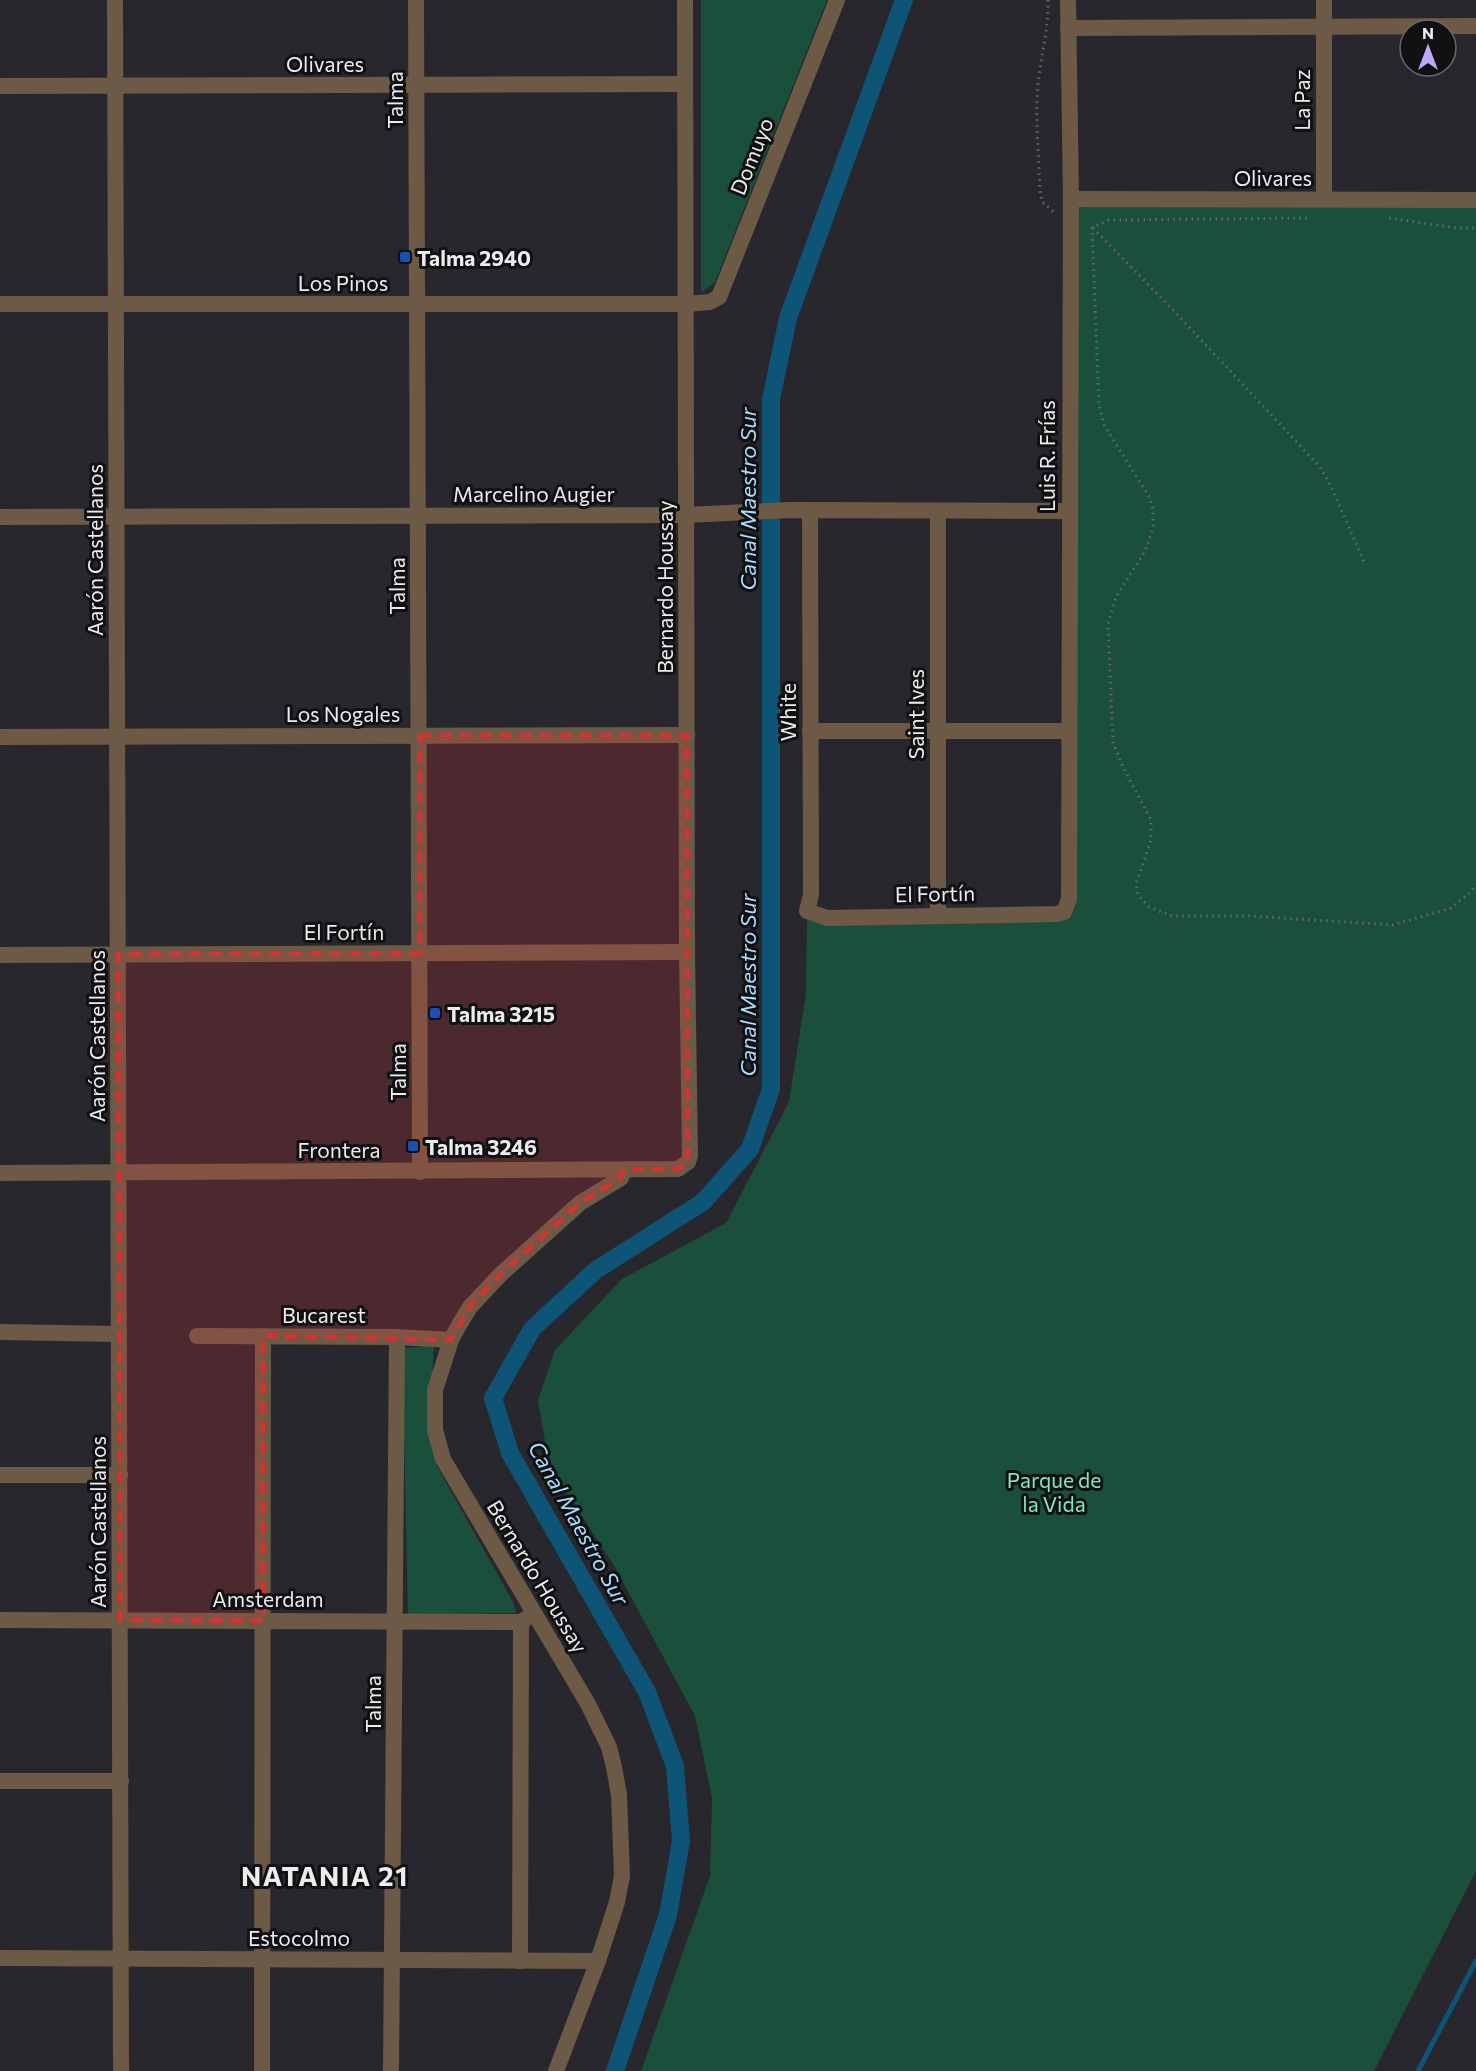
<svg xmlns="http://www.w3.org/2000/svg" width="1476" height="2071" font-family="Commissioner,sans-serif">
<rect width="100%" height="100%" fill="#28272d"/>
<g fill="#1a503b">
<polygon points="701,0 827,0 715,282 701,293"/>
<polygon points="1071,199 1476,200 1476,1871 1374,2071 641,2071 710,1876 712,1798 695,1716 616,1569 549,1465 538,1400 555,1350 622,1279 726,1223 789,1102 806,994 807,911 1064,912"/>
<polygon points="434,1346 429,1433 437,1466 513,1602 516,1613 408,1615 402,1348"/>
</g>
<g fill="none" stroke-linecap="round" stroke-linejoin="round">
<polyline stroke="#0d5476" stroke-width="5" points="1418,2071 1476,1961"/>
<polyline stroke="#0d5476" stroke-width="18" points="615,2071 668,1915 681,1841 675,1766 647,1692 510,1453 493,1398 532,1329 596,1270 703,1202 750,1149 771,1089 771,399 788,318 904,0"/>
<g stroke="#67676c" stroke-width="3" stroke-dasharray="1.5 4.5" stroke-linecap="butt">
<path d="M1048 0C1049 33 1038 65 1037 98 1036 129 1039 160 1040 191L1042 202 1054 212"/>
<polyline points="1307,218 1109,220 1092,228 1099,405 1104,425 1150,498 1153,510 1153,528 1145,551 1116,597 1108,624 1113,742 1123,767 1151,820 1151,840 1136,884 1138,895 1149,907 1172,916 1249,916 1393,925 1451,908 1471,892 1476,884"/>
<polyline points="1389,218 1457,228 1476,228"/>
<polyline points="1093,228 1175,312 1319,466 1329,482 1365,564"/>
</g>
<g stroke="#6d5a46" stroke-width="16">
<polyline points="115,0 121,2071"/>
<polyline points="416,0 420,1172"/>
<polyline points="1324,0 1324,199"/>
<polyline points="1068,28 1476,26"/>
<polyline points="0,86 685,84"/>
<polyline points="1071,199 1476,200"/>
<polyline points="0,304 686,304 710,302 719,297 837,0"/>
<polyline points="810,511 811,895 807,911 827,918 1056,914 1064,912 1069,899 1071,199 1068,0"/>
<polyline points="938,511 938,916"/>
<polyline points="0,517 686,515 790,510 1068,511"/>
<polyline points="810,731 1068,731"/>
<polyline points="0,737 687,735"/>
<polyline points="0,955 687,952"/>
<polyline points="0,1173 678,1169 688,1162 690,1156 687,952 685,0"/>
<polyline points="0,1332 119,1334"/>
<polyline points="197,1336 397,1337 451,1340"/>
<polyline points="0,1475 120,1475"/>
<polyline points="0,1620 521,1622 534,1613"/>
<polyline points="0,1781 121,1781"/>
<polyline points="0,1958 598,1961"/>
<polyline points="520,1961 521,1622"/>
<polyline points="262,2071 263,1336"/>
<polyline points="391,2071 397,1337"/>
<polyline points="556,2071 598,1961 617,1902 622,1876 619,1795 614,1767 609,1747 588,1704 443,1459 435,1430 435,1390 451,1340 459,1325 470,1307 500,1275 580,1203 621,1178 624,1170"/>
</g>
</g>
<path fill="#d73232" fill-opacity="0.2" stroke="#d73232" stroke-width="4.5" stroke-dasharray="12 8" stroke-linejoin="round" d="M420 735H687L688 1162 678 1169 624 1170 621 1178 580 1203 500 1275 470 1307 451 1340 263 1336V1621L120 1620 118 954 419 953Z"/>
<g fill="#1a4fb4" stroke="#111113" stroke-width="2">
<rect x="399" y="251" width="12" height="12" rx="3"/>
<rect x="429" y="1007" width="12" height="12" rx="3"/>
<rect x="407" y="1140" width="12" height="12" rx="3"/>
</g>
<g text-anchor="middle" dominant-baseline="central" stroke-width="6" stroke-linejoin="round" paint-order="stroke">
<g font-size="21" fill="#ececef" stroke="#111113">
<text x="325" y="63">Olivares</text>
<text transform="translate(394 100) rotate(-90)">Talma</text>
<text transform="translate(1301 100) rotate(-90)">La Paz</text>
<text transform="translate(751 156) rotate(-68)">Domuyo</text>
<text x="1273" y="177">Olivares</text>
<text x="343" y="282">Los Pinos</text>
<text transform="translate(1046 456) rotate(-90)">Luis R. Frías</text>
<text x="534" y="493">Marcelino Augier</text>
<text transform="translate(94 550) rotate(-90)">Aarón Castellanos</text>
<text transform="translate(396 586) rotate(-90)">Talma</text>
<text transform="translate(664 587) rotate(-90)">Bernardo Houssay</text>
<text transform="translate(787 712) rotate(-90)">White</text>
<text x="343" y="713">Los Nogales</text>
<text transform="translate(915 714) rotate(-90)">Saint Ives</text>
<text transform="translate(935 893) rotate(-1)">El Fortín</text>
<text x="344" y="931">El Fortín</text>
<text transform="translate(96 1036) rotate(-90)">Aarón Castellanos</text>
<text transform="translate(397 1072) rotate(-90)">Talma</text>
<text x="339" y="1149">Frontera</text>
<text x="324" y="1314">Bucarest</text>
<text transform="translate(97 1522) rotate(-90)">Aarón Castellanos</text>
<text transform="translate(538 1576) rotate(59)">Bernardo Houssay</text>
<text x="268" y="1598">Amsterdam</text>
<text transform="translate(372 1704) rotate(-90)">Talma</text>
<text x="299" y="1937">Estocolmo</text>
</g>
<g font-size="21" font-weight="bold" fill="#ececef" stroke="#111113" text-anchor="start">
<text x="417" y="257">Talma 2940</text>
<text x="447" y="1013">Talma 3215</text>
<text x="425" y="1146">Talma 3246</text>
</g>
<g font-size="21" fill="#80e8bc" stroke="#111113">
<text x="1054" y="1479">Parque de<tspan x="1054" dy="24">la Vida</tspan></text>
</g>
<g font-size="22" font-style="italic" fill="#a9dcfd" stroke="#111113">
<text transform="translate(747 499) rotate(-90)">Canal Maestro Sur</text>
<text transform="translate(747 985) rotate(-90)">Canal Maestro Sur</text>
<text transform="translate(579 1523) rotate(61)">Canal Maestro Sur</text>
</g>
<g font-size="27" font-weight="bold" letter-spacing="1.5" fill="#ececef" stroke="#111113">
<text x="325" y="1875">NATANIA 21</text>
</g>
</g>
<g transform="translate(1428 48)"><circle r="28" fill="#111113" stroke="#69696b" stroke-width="1.5"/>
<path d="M0-4.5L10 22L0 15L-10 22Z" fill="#bcaaf6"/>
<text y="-9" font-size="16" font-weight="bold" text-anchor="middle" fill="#ececef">N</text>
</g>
</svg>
